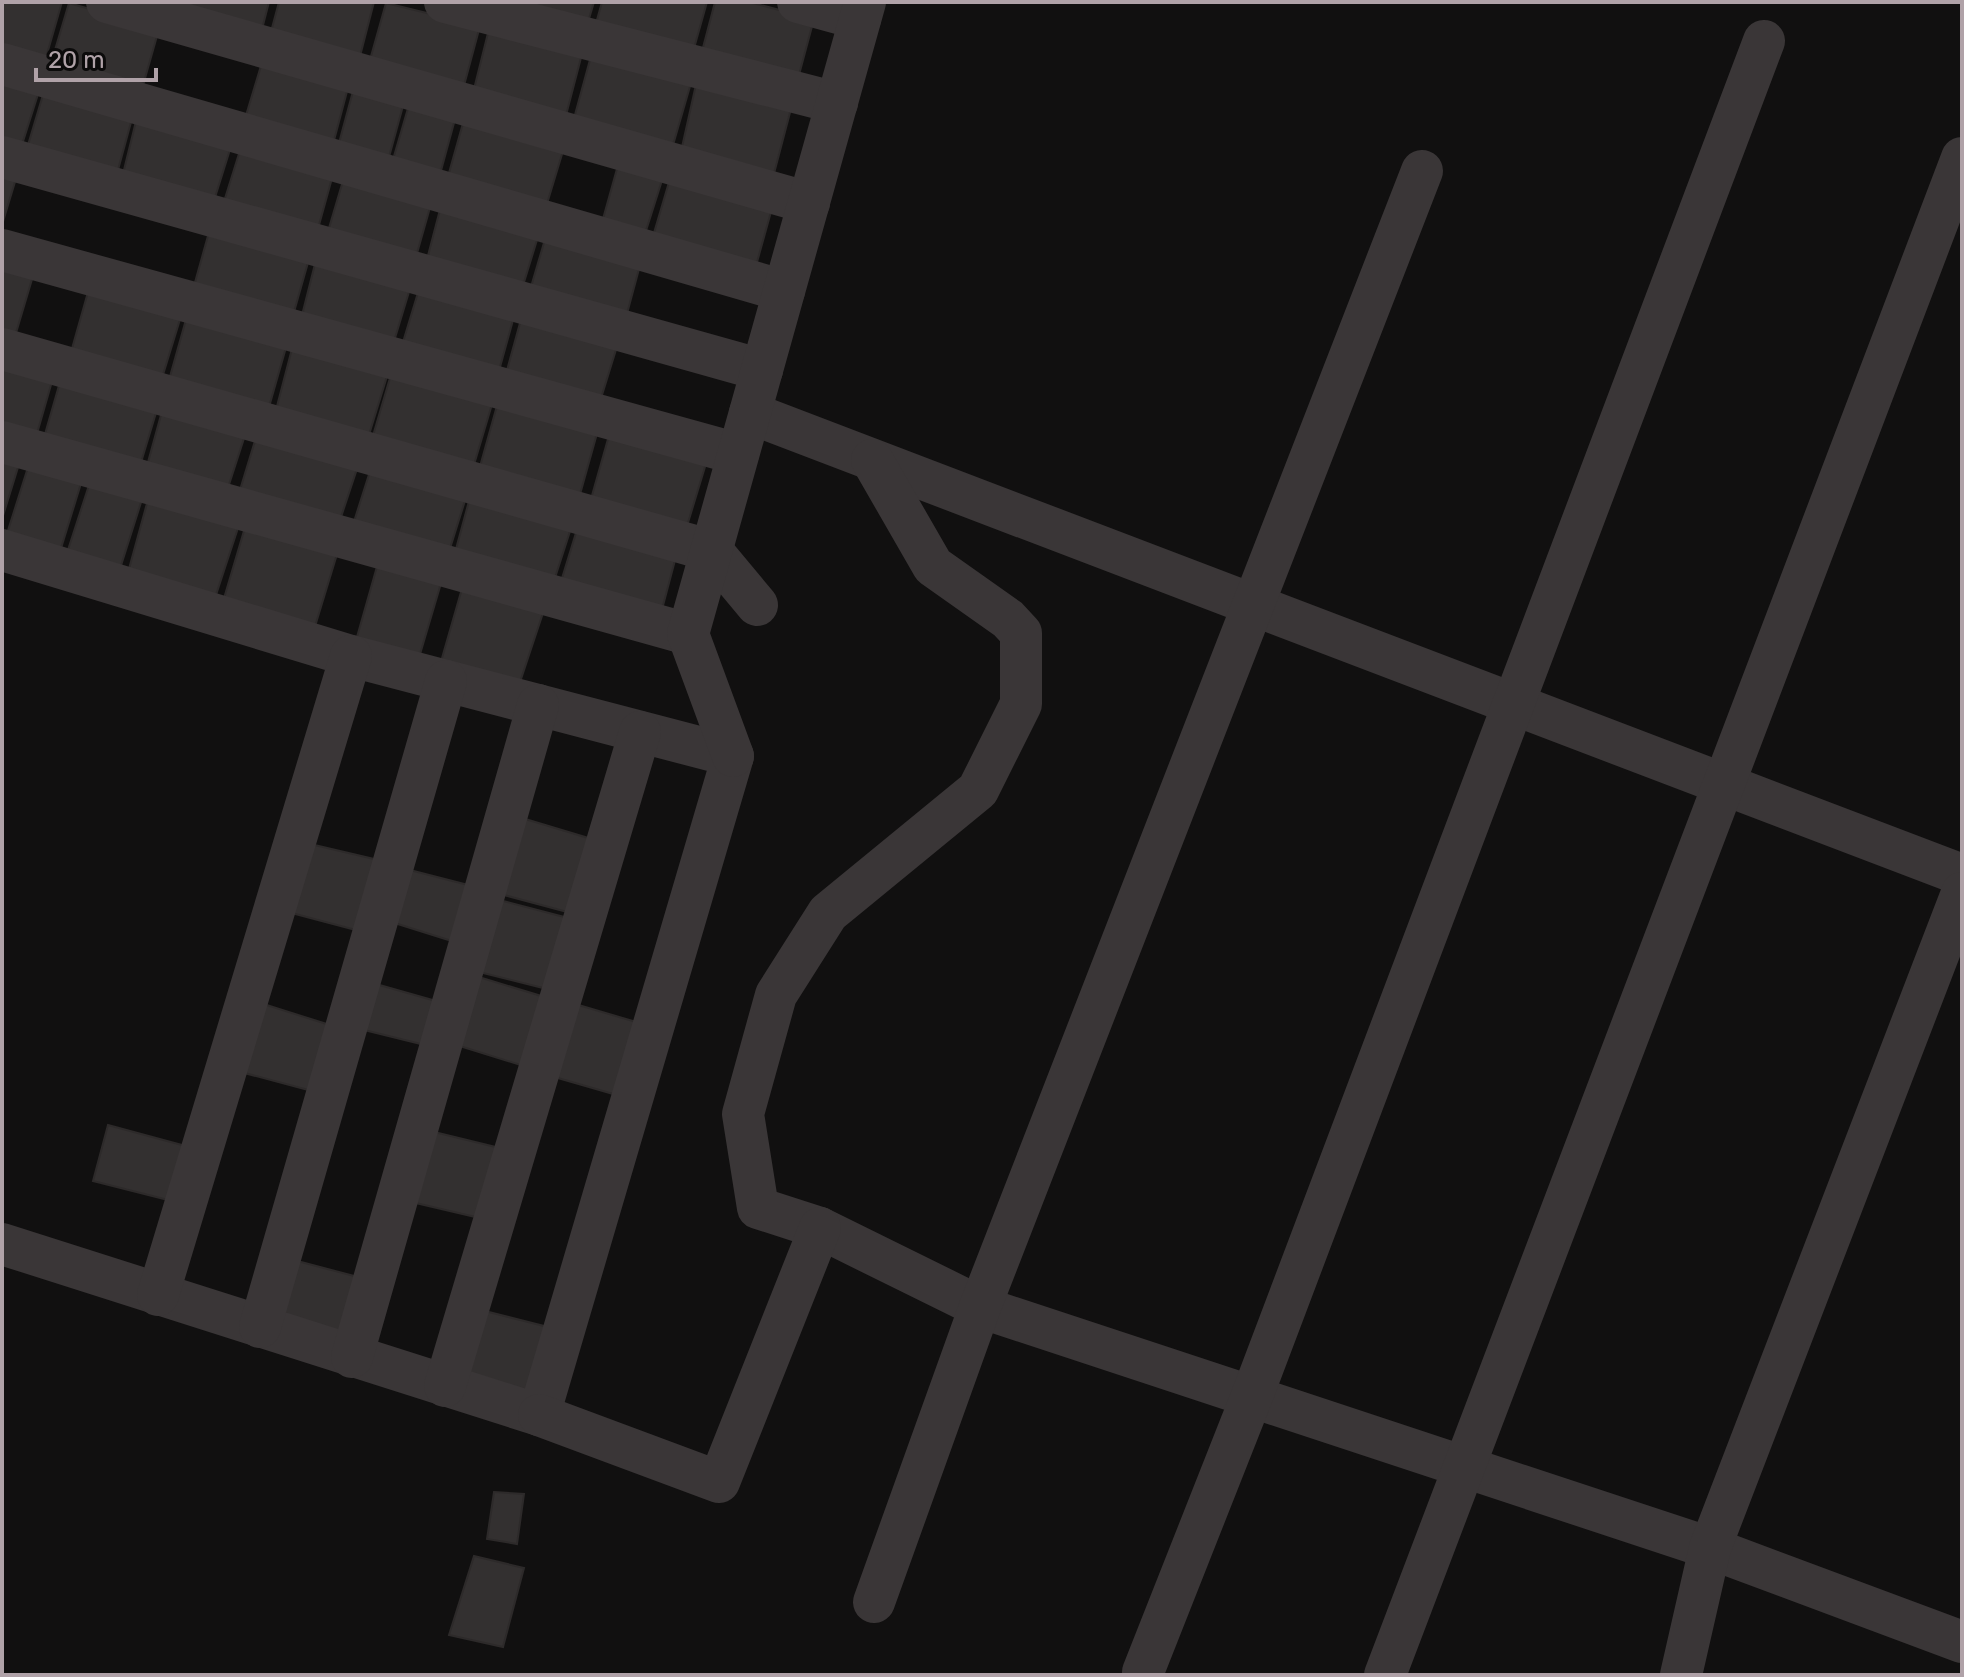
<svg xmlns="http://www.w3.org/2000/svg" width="1964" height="1677" font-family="Rubik,sans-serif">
<rect width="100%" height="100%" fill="#111010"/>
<g fill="#333030" stroke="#2d2a2a" stroke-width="2">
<polygon points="2,2 62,2 43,68 2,58"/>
<polygon points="172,2 269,2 260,37"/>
<polygon points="279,2 374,2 358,64 269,39"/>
<polygon points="493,2 594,2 585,32"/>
<polygon points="602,2 707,2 691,59 593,34"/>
<polygon points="715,2 749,2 814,19 796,86 700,59"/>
<polygon points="69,3 159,29 140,96 49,70"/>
<polygon points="386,3 480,26 462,93 368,67"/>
<polygon points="489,29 582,54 564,123 472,97"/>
<polygon points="591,56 691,83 671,152 573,122"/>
<polygon points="263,59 349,84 332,148 244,122"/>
<polygon points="2,77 40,88 19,154 2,150"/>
<polygon points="356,80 406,95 386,168 336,154"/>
<polygon points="697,80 792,105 771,185 680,156"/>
<polygon points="45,88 133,115 115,181 25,155"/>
<polygon points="411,98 457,112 439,178 392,163"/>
<polygon points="138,113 233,140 212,207 121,182"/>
<polygon points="465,116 566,141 546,207 447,180"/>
<polygon points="242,144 334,171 316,236 222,208"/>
<polygon points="620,158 665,171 644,237 601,226"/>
<polygon points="2,168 18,172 2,225"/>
<polygon points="672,172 774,201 754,273 651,243"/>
<polygon points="345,174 433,197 414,264 326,238"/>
<polygon points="442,202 541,227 521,292 425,267"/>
<polygon points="211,225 311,252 292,319 192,293"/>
<polygon points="548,229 642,258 625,321 528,297"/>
<polygon points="317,256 412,282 392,348 300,323"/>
<polygon points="2,268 33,276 13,343 2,340"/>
<polygon points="90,285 182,313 162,378 71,352"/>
<polygon points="420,286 515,313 497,378 400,352"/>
<polygon points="523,312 619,340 598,408 504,381"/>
<polygon points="187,316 287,344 269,407 169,380"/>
<polygon points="294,341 389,370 368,438 276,410"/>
<polygon points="2,357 55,371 36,437 2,429"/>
<polygon points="392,371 493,401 473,468 372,439"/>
<polygon points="62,375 159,403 139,469 43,441"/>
<polygon points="498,402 598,430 579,498 479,470"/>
<polygon points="164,404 248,426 225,497 145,473"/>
<polygon points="258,431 360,460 337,529 236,503"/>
<polygon points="610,432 708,457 687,526 591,499"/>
<polygon points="2,456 20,461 2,519"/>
<polygon points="30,461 83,477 58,558 4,543"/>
<polygon points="372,465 468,491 447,558 351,531"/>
<polygon points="91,479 144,493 118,575 65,559"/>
<polygon points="472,490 574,519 552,587 453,560"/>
<polygon points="149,496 240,522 214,601 127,576"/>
<polygon points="579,523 678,549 660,617 559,588"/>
<polygon points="246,524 338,551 313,633 222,605"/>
<polygon points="378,563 442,580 418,661 355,644"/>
<polygon points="463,585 544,610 517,691 438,672"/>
<polygon points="512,815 595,840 571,913 489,891"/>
<polygon points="306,843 387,862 367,933 284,911"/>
<polygon points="402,868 476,887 458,943 385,920"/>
<polygon points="488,897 572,919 551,990 467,969"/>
<polygon points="469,974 548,998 527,1067 447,1042"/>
<polygon points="376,984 443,1003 429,1046 364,1030"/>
<polygon points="254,1001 333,1026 312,1091 233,1070"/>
<polygon points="565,1001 643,1024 620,1096 544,1074"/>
<polygon points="108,1125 193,1148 176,1202 93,1181"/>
<polygon points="426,1130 504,1149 484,1219 407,1201"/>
<polygon points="286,1258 358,1277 339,1342 268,1321"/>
<polygon points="473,1308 556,1329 537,1402 452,1379"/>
<polygon points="494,1492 524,1494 517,1544 487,1539"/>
<polygon points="474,1556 524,1568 503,1647 449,1635"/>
</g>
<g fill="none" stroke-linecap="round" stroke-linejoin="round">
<g stroke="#3a3637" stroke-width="42">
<polyline points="107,2 809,203"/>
<polyline points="445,2 837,103"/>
<polyline points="798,2 860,19"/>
<polyline points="2,64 784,291"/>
<polyline points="2,157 762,370"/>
<polyline points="2,250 738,454"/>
<polyline points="2,349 712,551 757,605"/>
<polyline points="750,413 1962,875"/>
<polyline points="2,442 688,634"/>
<polyline points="872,460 933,566 1008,619 1021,633 1021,704 978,790 828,913 776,995 743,1114 758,1208 820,1228 980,1307 1710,1548 1962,1642"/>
<polyline points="2,550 351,656 733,756 539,1415 2,1244"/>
<polyline points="733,756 688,634 865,2"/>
<polyline points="158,1295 351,656"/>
<polyline points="260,1327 446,681"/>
<polyline points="352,1357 538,705"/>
<polyline points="445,1386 640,732"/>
<polyline points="539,1415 719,1482 820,1228"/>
<polyline points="874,1602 980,1307 1422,171"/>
<polyline points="1143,1672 1252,1396 1764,41"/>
<polyline points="1385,1675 1962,158"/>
<polyline points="1681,1675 1710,1548 1962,893"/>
</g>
</g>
<rect width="1964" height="1677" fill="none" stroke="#b0a2a8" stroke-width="8"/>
<path d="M36 68v12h120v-12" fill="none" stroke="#b0a2a8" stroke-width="4"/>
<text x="48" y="68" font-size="24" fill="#b0a2a8" stroke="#0c0b0b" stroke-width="6" paint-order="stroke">20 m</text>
</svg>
